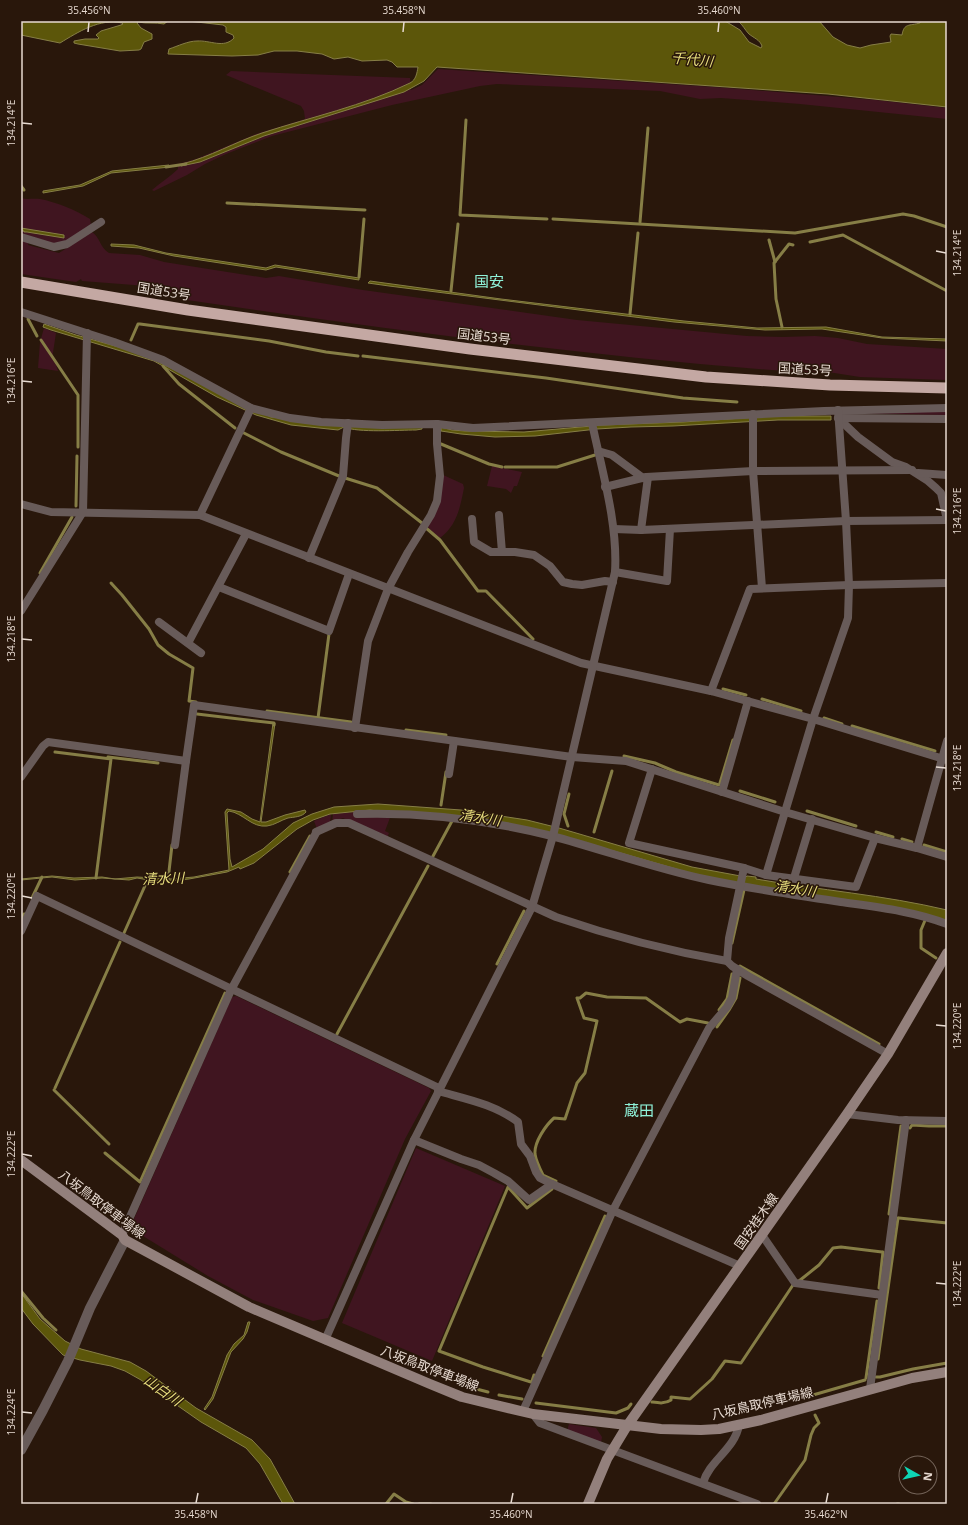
<svg xmlns="http://www.w3.org/2000/svg" width="968" height="1525" font-family="'Open Sans','Noto Sans JP',sans-serif">
<rect width="100%" height="100%" fill="#29170b"/>
<g fill="#401520">
<path d="M438 69 728 88 876 100 947 108V119L800 104 721 98 700 99 660 91 497 84 480 86 392 105 272 136 226 154 205 164 187 175 154 191 152 190C161 182 170 177 178 169V164L196 159 256 134 305 119 304 111 301 106 226 75 231 71 410 78 411 90 422 85Z"/>
<path d="M21 198C27 200 33 198 40 199 56 202 76 210 90 219L91 225 65 242 55 244 21 233Z"/>
<path d="M92 232C100 237 100 248 109 253L140 255 164 262 266 278 279 276 363 290 577 320 747 336 783 337 815 336 838 338 867 344 947 349V380L860 377 828 372H795C591 356 388 330 187 300L188 297 147 286 82 281 81 279 76 282 21 274V242H23L24 240 29 241 28 245 59 253Z"/>
<polygon points="44,328 56,333 52,359 56,365 58,371 38,368 40,342"/>
<polygon points="947,411 947,415 846,413"/>
<polygon points="492,466 522,472 517,486 514,486 511,493 506,489 487,486"/>
<path d="M441 474 463 484 464 488C460 508 457 525 440 538L426 526Z"/>
<polygon points="354,812 391,815 385,831 389,833 387,838 343,818 332,822 333,814"/>
<polygon points="331,814 330,823 317,829 314,821"/>
<polygon points="236,996 429,1088 431,1091 405,1139 328,1318 313,1321 253,1300 208,1276 130,1228 232,997"/>
<polygon points="416,1148 505,1186 432,1361 342,1323"/>
<polygon points="569,1424 596,1428 602,1437 601,1443 567,1431"/>
</g>
<g fill="#5c560a" stroke="#867e46">
<path d="M21 21H168L164 24C155 22 147 24 138 22L137 23 141 28 152 34V39L144 42 141 49 139 50 120 51 78 44 74 43V41L85 39H98L99 38 96 35 101 31 121 25 123 24 122 23C100 18 78 32 60 43L21 35Z"/>
<path d="M188 21H725L740 30 749 42 761 48 762 46C760 40 754 38 749 34 745 30 743 25 738 21H819L833 37 847 45 860 48 871 45 891 42 890 36 891 34 902 35C904 23 909 26 920 23V21H947V107L828 94 437 67 424 81 404 92 264 136 200 162 181 166 182 164C210 157 235 142 262 133 311 117 363 106 410 83 416 80 417 73 418 67H397L392 62 387 60 362 61 348 57 334 59 322 54 297 51H274L258 55 232 56 168 54 169 49C178 46 188 41 197 41 210 40 224 49 234 38L233 35 226 32V27L223 25Z"/>
<polygon points="169,165 170,167 111,173 83,186 43,193 43,191 80,185 112,171"/>
<polygon points="21,228 64,235 64,238 27,232 24,232 24,231 21,231"/>
<polygon points="111,244 134,245 166,253 266,268 275,265 359,278 359,280 276,267 266,270 174,256 139,248 111,246"/>
<polygon points="370,281 501,299 684,321 757,328 826,327 882,337 947,339 947,341 882,338 822,329 765,330 674,322 389,286 368,283"/>
<path d="M44 324 76 335 140 353 271 417 422 426V429L416 430C399 430 358 433 344 427L338 430 291 425 256 415 217 397 154 361 51 330 43 327Z"/>
<polygon points="773,416 831,416 831,420 778,420 673,426 631,427 597,429 535,436 495,437 461,434 441,431 441,427 452,430 465,431 524,432 603,425 683,422"/>
<path d="M273 723H275L261 822H266L285 815 305 810 306 812C302 817 294 817 288 818 281 820 275 825 267 826 252 828 243 813 229 811L227 813 230 859 232 867 263 849 293 823 312 814 334 807 378 804 461 810 527 820 559 828 692 867 746 877 747 876 756 877V879C819 890 884 895 947 910V922L704 877 558 835 370 810 330 814 313 820 297 829 254 863 240 869 239 867 227 872 189 879 170 881H155L137 878 129 880 102 878 75 880 52 877 21 880V879L52 876 74 878 102 877 115 879 137 877 171 879 194 877 229 870 225 812 227 809 241 812 252 819 260 822Z"/>
<polygon points="21,1293 40,1319 65,1341 81,1349 130,1362 146,1371 196,1408 252,1440 270,1459 295,1504 283,1504 260,1464 246,1448 201,1422 141,1380 125,1371 111,1366 80,1360 63,1355 33,1324 21,1308"/>
<polygon points="248,1322 250,1322 247,1332 243,1339 231,1352 213,1399 205,1410 204,1409 212,1397 227,1355 234,1344 244,1335"/>
</g>
<g fill="none" stroke-linecap="round" stroke-linejoin="round">
<g stroke="#867e46" stroke-width="3">
<polyline points="466,120 460,215 547,219"/>
<polyline points="166,167 186,164"/>
<polyline points="21,186 24,190"/>
<polyline points="227,203 365,210"/>
<polyline points="553,219 795,233 903,214 914,216 947,227"/>
<polyline points="640,222 648,128"/>
<polyline points="769,240 775,262"/>
<polyline points="810,242 843,235 947,291"/>
<polyline points="359,277 364,219"/>
<polyline points="451,291 458,224"/>
<polyline points="630,314 638,233"/>
<polyline points="28,319 37,336"/>
<polyline points="782,327 776,299 774,263 789,244 793,245"/>
<polyline points="41,340 78,395 78,447"/>
<polyline points="131,340 138,324 140,324 269,341 326,352 358,356"/>
<polyline points="363,356 546,378 683,398 737,402"/>
<polyline points="163,366 179,384 235,428"/>
<polyline points="242,432 281,452 339,476"/>
<polyline points="441,444 489,464 502,467"/>
<polyline points="505,467 557,467 595,455"/>
<polyline points="345,478 377,488 422,523"/>
<polyline points="76,506 77,456"/>
<polyline points="426,528 440,540 478,591 486,591 533,639"/>
<polyline points="40,573 72,517"/>
<polyline points="111,583 122,595 149,629 158,645 169,654 193,668 189,701 196,702"/>
<polyline points="723,689 746,695"/>
<polyline points="762,699 801,711"/>
<polyline points="267,711 351,722"/>
<polyline points="197,714 274,723 274,725"/>
<polyline points="318,718 329,634"/>
<polyline points="824,718 842,724"/>
<polyline points="852,726 935,751"/>
<polyline points="406,730 446,735"/>
<polyline points="55,752 111,759 96,878"/>
<polyline points="624,756 655,763 676,772 719,785"/>
<polyline points="108,757 158,763"/>
<polyline points="720,783 733,740"/>
<polyline points="740,791 775,802"/>
<polyline points="441,805 446,772"/>
<polyline points="807,811 856,826"/>
<polyline points="568,826 564,814 569,794"/>
<polyline points="594,832 612,771"/>
<polyline points="876,832 893,837"/>
<polyline points="902,839 912,842"/>
<polyline points="924,845 947,852"/>
<polyline points="432,858 452,821"/>
<polyline points="290,872 310,836"/>
<polyline points="168,880 172,845"/>
<polyline points="32,898 42,877"/>
<polyline points="926,918 921,930 921,948 936,958"/>
<polyline points="21,921 24,914"/>
<polyline points="124,933 148,879"/>
<polyline points="732,943 744,890"/>
<polyline points="497,964 524,911"/>
<polyline points="740,966 879,1044"/>
<polyline points="719,1010 727,999 732,974"/>
<polyline points="717,1027 729,1010 736,998 740,978"/>
<polyline points="337,1034 428,866"/>
<polyline points="55,1088 120,942"/>
<polyline points="54,1090 109,1144"/>
<polyline points="910,1128 912,1125 929,1126 947,1126"/>
<polyline points="105,1153 140,1182 225,993"/>
<path d="M556 1181 543 1175C540 1169 536 1161 535 1154 534 1142 546 1125 554 1118L565 1119 577 1083 585 1073 597 1021 584 1018 577 998H580L586 993 607 997 646 998 680 1022 687 1019 708 1023"/>
<polyline points="889,1214 901,1126"/>
<polyline points="899,1218 947,1223"/>
<polyline points="799,1281 819,1265 833,1248 841,1247 882,1252"/>
<polyline points="879,1288 883,1252"/>
<polyline points="21,1291 43,1318 56,1330"/>
<polyline points="543,1356 605,1216"/>
<polyline points="878,1359 898,1218"/>
<polyline points="876,1377 880,1377 913,1369 947,1363"/>
<polyline points="866,1378 877,1301"/>
<polyline points="532,1381 534,1375"/>
<polyline points="531,1382 483,1367 439,1351 508,1187 527,1208 552,1189"/>
<polyline points="465,1386 488,1392"/>
<polyline points="499,1395 522,1399"/>
<polyline points="813,1395 865,1380"/>
<path d="M652 1402C659 1403 665 1404 671 1400V1397L690 1399 712 1379 725 1361 741 1363 793 1285"/>
<polyline points="536,1403 616,1413 628,1408 631,1404"/>
<polyline points="386,1504 394,1494 406,1502 413,1504"/>
<polyline points="419,1504 431,1504"/>
<polyline points="774,1504 805,1460 811,1435 814,1428 819,1423 815,1415"/>
<polyline points="897,1504 899,1504"/>
</g>
<g stroke="#685b59" stroke-width="8">
<polyline points="21,237 54,247 67,244 101,222"/>
<polyline points="21,312 114,342 163,360 251,408 290,418 321,422 382,425 437,424 473,428 824,411 947,408"/>
<polyline points="753,414 753,471 762,588"/>
<polyline points="838,418 858,437 892,462 906,467 928,481 936,488 941,493 947,520"/>
<polyline points="838,418 947,419"/>
<polyline points="598,451 612,455 643,478"/>
<polyline points="918,473 947,475"/>
<polyline points="605,487 646,477 753,471 912,470"/>
<polyline points="21,504 51,512 200,515 581,663 711,691 813,719 947,760"/>
<polyline points="200,515 251,408"/>
<polyline points="499,515 502,552"/>
<polyline points="472,519 474,542 491,552 515,552 534,555 550,566 563,582 572,584 582,585 605,581 613,582"/>
<polyline points="614,529 641,530 846,521 947,520"/>
<polyline points="641,530 648,477"/>
<polyline points="309,558 343,476 346,438 348,423"/>
<polyline points="615,572 667,581 670,529"/>
<polyline points="219,587 329,631 349,574"/>
<polyline points="21,611 83,512 87,333"/>
<polyline points="159,622 201,653"/>
<polyline points="188,643 246,534"/>
<polyline points="711,691 750,589 849,585 947,583"/>
<polyline points="355,728 368,641 388,589 408,552 431,515 437,501 440,476 437,444 437,424"/>
<polyline points="652,769 629,843 744,868 766,875 856,887 875,838"/>
<polyline points="449,774 454,741"/>
<polyline points="21,777 43,746 48,742 186,761 194,705 572,757 626,761 785,812 875,838 917,848 947,857"/>
<polyline points="722,792 748,701"/>
<path d="M357 814C422 812 488 820 552 836 604 850 656 869 709 880 752 889 797 895 841 902 876 907 913 911 947 924"/>
<path d="M316 832 336 823H349L556 917C611 936 669 951 727 961"/>
<polyline points="175,845 186,761"/>
<polyline points="917,848 947,741"/>
<polyline points="744,868 729,938 727,961 732,966 748,976 888,1054"/>
<polyline points="766,875 813,719 848,618 849,585 846,521 838,410"/>
<polyline points="794,878 812,819"/>
<polyline points="21,931 37,896 439,1088"/>
<path d="M438 1091C466 1099 494 1104 518 1122L521 1144 530 1156 536 1172 540 1178 552 1184"/>
<polyline points="847,1114 898,1120 947,1121"/>
<polyline points="414,1140 461,1159 479,1165 494,1173 508,1181 529,1200 552,1184 740,1266"/>
<polyline points="122,1235 231,990 316,833"/>
<polyline points="762,1235 795,1283 882,1295"/>
<path d="M325 1340 414 1140 532 907 553 836 615 572C618 524 602 471 592 423"/>
<polyline points="870,1389 906,1120"/>
<polyline points="523,1411 613,1210 709,1028 727,1007 732,998 737,969"/>
<polyline points="533,1414 540,1423 757,1504"/>
<path d="M703 1483C709 1461 735 1449 739 1425"/>
</g>
<polyline stroke="#685b59" stroke-width="10" points="21,1450 43,1410 68,1361 90,1308 125,1240"/>
<g stroke="#93807c" stroke-width="10">
<polyline points="21,1160 122,1235 125,1240 249,1307 430,1384 462,1397 533,1414 661,1429 701,1430 719,1429 761,1420 912,1378 947,1372"/>
<polyline points="588,1504 607,1459 627,1426 847,1114 888,1054 947,953"/>
</g>
<polyline stroke="#c4a8a3" stroke-width="11" points="21,282 188,310 470,349 706,377 830,385 947,388"/>
</g>
<path fill="none" stroke="#e7dad1" stroke-width="1.5" d="M88 32 89 22M403 32 404 22M718 32 719 22M22 123 32 124M936 251 946 253M22 381 32 382M936 509 946 511M22 639 32 640M936 767 946 768M22 896 32 898M936 1025 946 1026M22 1154 32 1156M936 1283 946 1284M22 1412 32 1413M196 1503 198 1493M511 1503 513 1493M826 1503 828 1493"/>
<g text-anchor="middle" dominant-baseline="central" stroke-width="3" stroke-linejoin="round" paint-order="stroke">
<g font-size="13" fill="#e7dad1" stroke="#29170b">
<text transform="translate(164 291) rotate(9)">国道53号</text>
<text transform="translate(484 336) rotate(7)">国道53号</text>
<text transform="translate(805 369) rotate(3)">国道53号</text>
<text transform="translate(102 1204) rotate(37)">八坂鳥取停車場線</text>
<text transform="translate(756 1221) rotate(-55)">国安桂木線</text>
<text transform="translate(430 1368) rotate(21)">八坂鳥取停車場線</text>
<text transform="translate(762 1403) rotate(-13)">八坂鳥取停車場線</text>
</g>
<g font-size="14" font-style="italic" fill="#e7de7d" stroke="#29170b">
<text transform="translate(692 59) rotate(6)">千代川</text>
<text transform="translate(480 817) rotate(9)">清水川</text>
<text transform="translate(163 878) rotate(-2)">清水川</text>
<text transform="translate(795 888) rotate(9)">清水川</text>
<text transform="translate(163 1390) rotate(35)">山白川</text>
</g>
<g font-size="15" fill="#8ff2d9" stroke="#29170b">
<text x="489" y="281">国安</text>
<text x="639" y="1110">蔵田</text>
</g>
</g>
<rect width="968" height="1525" fill="none" stroke="#29170b" stroke-width="44"/>
<g transform="translate(918 1475) rotate(98)"><circle r="19" fill="#29170b" stroke="#75655a"/>
<path d="M0-3L7 15L0 10L-7 15Z" fill="#0ed5b4"/>
<text y="-6" font-size="11" font-weight="bold" text-anchor="middle" fill="#e7dad1">N</text>
</g>
<rect x="22" y="22" width="924" height="1481" fill="none" stroke="#e7dad1" stroke-width="1.5"/>
<g font-size="10" text-anchor="middle" fill="#e7dad1">
<text x="89" y="14">35.456°N</text>
<text x="404" y="14">35.458°N</text>
<text x="719" y="14">35.460°N</text>
<text transform="translate(11 123) rotate(-90)" y="4">134.214°E</text>
<text transform="translate(957 253) rotate(-90)" y="4">134.214°E</text>
<text transform="translate(11 381) rotate(-90)" y="4">134.216°E</text>
<text transform="translate(957 511) rotate(-90)" y="4">134.216°E</text>
<text transform="translate(11 639) rotate(-90)" y="4">134.218°E</text>
<text transform="translate(957 768) rotate(-90)" y="4">134.218°E</text>
<text transform="translate(11 896) rotate(-90)" y="4">134.220°E</text>
<text transform="translate(957 1026) rotate(-90)" y="4">134.220°E</text>
<text transform="translate(11 1154) rotate(-90)" y="4">134.222°E</text>
<text transform="translate(957 1284) rotate(-90)" y="4">134.222°E</text>
<text transform="translate(11 1412) rotate(-90)" y="4">134.224°E</text>
<text x="196" y="1518">35.458°N</text>
<text x="511" y="1518">35.460°N</text>
<text x="826" y="1518">35.462°N</text>
</g>
</svg>
